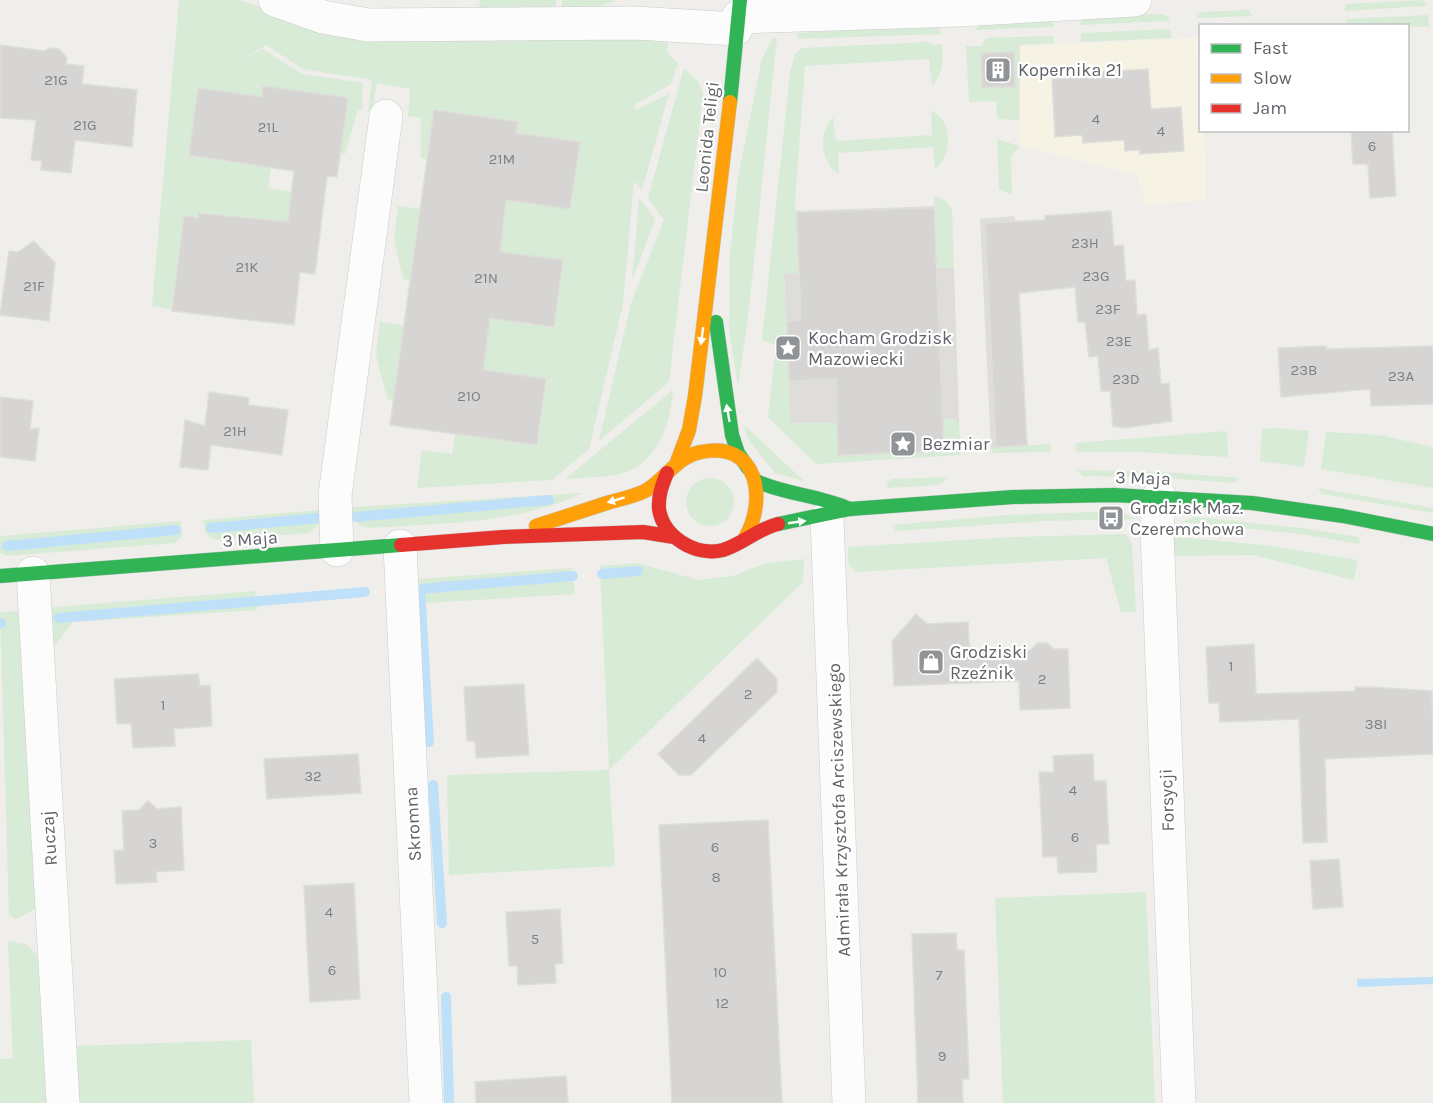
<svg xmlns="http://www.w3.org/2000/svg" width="1433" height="1103" font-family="Karla,sans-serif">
<rect width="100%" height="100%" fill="#efeeea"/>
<polygon fill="#f7f3e4" points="1198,38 1200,130 1204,131 1207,200 1146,205 1137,175 1020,146 1020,46"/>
<g fill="#dfddda">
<polygon points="935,206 937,268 954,268 959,424 954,419 945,452 838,456 790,424 784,274 798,272 795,211"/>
<polygon points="1015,216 1027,446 991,448 980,219"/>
</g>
<g fill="#d8ebd6">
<polygon points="179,0 240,0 331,32 669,35 667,53 678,63 671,84 636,104 635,110 669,94 642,190 634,181 623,304 589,449 552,480 417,488 422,450 452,454 455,434 538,445 547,379 483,370 484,359 400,346 393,401 387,399 376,355 380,322 469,335 473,316 554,328 563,260 500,252 501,241 417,229 410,281 403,279 394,239 398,206 486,217 489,198 571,209 580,142 516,133 517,122 434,110 426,159 421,158 421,118 408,116 410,89 377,83 372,112 368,112 372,80 303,69 266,45 242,60 263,49 302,74 363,83 362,110 358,110 345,154 341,153 348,98 263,86 261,97 198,88 189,156 271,168 268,188 323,197 290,208 287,228 275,220 199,212 198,218 184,216 172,310 152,306"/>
<polygon points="480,0 556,0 556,9 479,9"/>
<polygon points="562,0 617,0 598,7 562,9"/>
<polygon points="1422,0 1427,6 1345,11 1345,9 1347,4"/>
<polygon points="1249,10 1253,16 1196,18 1201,12"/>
<polygon points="1162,14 1169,17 1169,21 1080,25 1083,17"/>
<polygon points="1428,15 1429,27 1346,25 1346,19"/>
<polygon points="1052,21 1054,27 975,30 980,25"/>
<polygon points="937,26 942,34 798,39 797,33"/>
<polygon points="1171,29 1171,38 1081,42 1081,33"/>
<polygon points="1053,36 1054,43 1020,45 1019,120 997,119 996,101 969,102 966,46 982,46 986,38"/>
<polygon points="777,38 748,319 738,385 729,331 730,253 738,176 762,59 772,39"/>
<path d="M928 42 934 45 942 44C944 61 943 73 932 86L929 59 805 66 795 202 798 273 784 274 790 423H837L838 456 944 452V419H954L959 424 961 455 816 464 768 417 776 345 762 340 790 72 795 54 802 48Z"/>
<polygon points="684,68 699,83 703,94 669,382 599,441 631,303 664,220 648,198"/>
<path d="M931 110C934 113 940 116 942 119 952 133 949 160 935 169L933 147 838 153 839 174C820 163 818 132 833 117L836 141 932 135Z"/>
<polygon points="997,139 1019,146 1011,157 1012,195 999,189"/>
<polygon points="934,195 947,202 952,210 954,268 937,268"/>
<polygon points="639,198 655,219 632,281"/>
<path d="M673 390C670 424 658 464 620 474 603 478 583 477 565 479Z"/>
<polygon points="743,424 804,481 775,473 748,439"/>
<polygon points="1278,428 1309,431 1304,467 1260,461 1262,429"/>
<polygon points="1227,431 1228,457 1139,452 1077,452 1075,443"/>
<polygon points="1326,432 1380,435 1433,447 1433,488 1321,469"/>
<polygon points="1051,444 1051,452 992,453 991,448"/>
<polygon points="1077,470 1164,472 1240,478 1234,483 1165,478 1083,476"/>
<polygon points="949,477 938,485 888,488 887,483 892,479"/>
<circle cx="710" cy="502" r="24"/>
<polygon points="1318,488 1422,506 1433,508 1433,513 1322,494"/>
<path d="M583 493C517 524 443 523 371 528 356 527 353 521 353 507Z"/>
<polygon points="320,510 320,523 309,533 214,540 205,533 204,520"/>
<polygon points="1119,511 1136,519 1046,521 896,531 892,525 1006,515"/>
<polygon points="1196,517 1302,528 1358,537 1360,544 1301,534 1181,522"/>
<polygon points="181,521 182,536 175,543 5,556 0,552 0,536"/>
<polygon points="1125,534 1132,543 1136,612 1121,612 1106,558 855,572 848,563 848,547 1012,537"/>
<polygon points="1174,537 1265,545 1358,560 1354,580 1253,555 1173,556"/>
<polygon points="804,559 803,582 609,770 615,866 449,875 447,775 609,770 600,566 637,563 699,580 733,576 766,563"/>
<polygon points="572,568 575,594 426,603 433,742 421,743 418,579"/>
<polygon points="255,591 257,610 73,622 51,650 43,608"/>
<polygon points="22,611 39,907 16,919 9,915 0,612"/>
<polygon points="1146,892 1155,1103 1003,1103 995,898"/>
<polygon points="8,941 26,944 44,962 51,1103 0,1103 0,1059 13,1059"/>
<polygon points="251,1040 254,1103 77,1103 74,1046"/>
</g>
<polygon fill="#bfe0f9" points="1433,977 1433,984 1357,987 1357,979"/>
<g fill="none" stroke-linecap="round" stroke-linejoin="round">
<g stroke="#bfe0f9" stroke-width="10">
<polyline points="355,517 549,500"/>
<polyline points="211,528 320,518"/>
<polyline points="7,546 176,530"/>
<polyline points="602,574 638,571"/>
<polyline points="59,618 365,592"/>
<polyline points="0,624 1,623"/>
<polyline points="429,742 420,589 573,576"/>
<polyline points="433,785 442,923"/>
<polyline points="446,997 449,1103"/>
</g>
</g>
<g fill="#d6d5d3" stroke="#deddd9" stroke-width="1.5">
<polygon points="0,45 45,51 49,48 59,49 67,58 66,64 84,66 82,84 137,90 132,147 75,140 71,173 41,170 42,161 31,160 36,120 0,118"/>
<polygon points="1014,52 1015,87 982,87 981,53"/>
<polygon points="1148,69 1151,109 1181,107 1184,151 1140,154 1140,150 1125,151 1124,140 1083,143 1082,135 1055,137 1052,79 1071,78 1071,74"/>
<polygon points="263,86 348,98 337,177 327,176 315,274 300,272 294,325 172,311 184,216 198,218 199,213 288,222 294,171 189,155 198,88 262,97"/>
<polygon points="434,110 518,122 516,133 580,142 570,209 506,200 500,252 563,260 554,327 490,318 483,370 546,379 537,445 390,425"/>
<polygon points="1351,130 1392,130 1396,196 1370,198 1368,164 1353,164"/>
<polygon points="934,208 944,451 838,455 836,379 789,381 787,321 801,320 797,212"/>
<polygon points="1111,211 1114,246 1123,245 1126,281 1135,280 1137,315 1146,314 1149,350 1158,348 1161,384 1169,383 1172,421 1124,428 1113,426 1110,391 1101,391 1098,356 1089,357 1085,322 1078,322 1075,287 1019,293 1027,445 996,447 985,223 1045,220 1045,216"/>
<polygon points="34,241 55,263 49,321 0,315 9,251 18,252"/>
<polygon points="1326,346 1326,349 1433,346 1433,404 1371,406 1370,389 1281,397 1278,348"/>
<polygon points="209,392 249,398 248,405 288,410 282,455 211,445 208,470 180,467 185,420 205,426"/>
<polygon points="0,397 33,401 30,429 39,428 35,461 0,457"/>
<polygon points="916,614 927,624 968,622 970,654 1031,650 1037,643 1047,643 1054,649 1068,649 1070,708 1020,710 1019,681 894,686 892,641"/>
<polygon points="1254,644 1256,694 1355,691 1355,687 1372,687 1432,691 1433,754 1325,759 1327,842 1303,843 1299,719 1220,722 1219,703 1209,703 1206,647"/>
<polygon points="757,658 777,679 777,692 691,775 679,775 658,754"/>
<polygon points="198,674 200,686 210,685 212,726 174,729 175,746 133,748 131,723 117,724 114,679"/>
<polygon points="524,684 529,755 476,758 475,741 467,741 464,687"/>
<polygon points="358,754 361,793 267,799 264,759"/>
<polygon points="1093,754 1094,781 1106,781 1109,844 1096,844 1097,872 1058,873 1057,857 1043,857 1039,772 1054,772 1053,756"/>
<polygon points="148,801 157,809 181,807 184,870 156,872 157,882 116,884 114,851 124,850 122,811 139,810"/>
<polygon points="768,820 782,1103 672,1103 659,825"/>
<polygon points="1339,859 1343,907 1313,909 1310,861"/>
<polygon points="354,883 360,999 310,1002 304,886"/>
<polygon points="560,909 563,963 555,964 556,983 518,985 517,966 509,966 506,912"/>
<polygon points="956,933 957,950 964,950 969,1079 962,1079 963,1103 918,1103 912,934"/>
<polygon points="566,1076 568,1103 476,1103 475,1082"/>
</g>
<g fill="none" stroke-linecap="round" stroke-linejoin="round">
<defs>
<g id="street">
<polyline points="275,0 323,17 368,25 635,23 736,29"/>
<polyline points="738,17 960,10 1135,0"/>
<polyline points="1159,496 1157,530 1179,1103"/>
<polyline points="827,518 849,1103"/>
<polyline points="400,546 426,1103"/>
<polyline points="337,550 335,495 386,116"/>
<polyline points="33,573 63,1103"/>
</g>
<g id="fast">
<polyline points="730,102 740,0"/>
<polyline points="716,322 732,435 738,453 748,468"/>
<path d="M756 481C787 495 819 495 850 509"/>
<polyline points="778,524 850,509 1013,497 1114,495 1252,503 1343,516 1433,534"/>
<polyline points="0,576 401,545"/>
</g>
<g id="slow">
<polyline points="677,462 689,430 695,396 730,102"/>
<path d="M536 526C561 518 586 510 610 502 622 499 635 496 645 491 665 480 677 456 701 452 757 440 768 498 745 538"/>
</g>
<g id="jam">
<path d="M667 473C662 485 658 496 659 509 663 537 696 557 723 550 743 544 757 529 778 524"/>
<polyline points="401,545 503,537 643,532 674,537"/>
</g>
</defs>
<use href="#street" stroke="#cbcccc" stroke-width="34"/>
<use href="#fast" stroke="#cacacb" stroke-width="15"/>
<use href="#slow" stroke="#cacacb" stroke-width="15"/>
<use href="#jam" stroke="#cacacb" stroke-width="15"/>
<use href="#street" stroke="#fdfcfc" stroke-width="33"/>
<use href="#fast" stroke="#30b455" stroke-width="14"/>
<use href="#slow" stroke="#ff9f0a" stroke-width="14"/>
<use href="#jam" stroke="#e5322d" stroke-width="14"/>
</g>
<defs><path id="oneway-solid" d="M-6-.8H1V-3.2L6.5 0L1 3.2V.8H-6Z" transform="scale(1.5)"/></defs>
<g fill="#fff">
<use href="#oneway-solid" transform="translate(702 336) rotate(98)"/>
<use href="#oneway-solid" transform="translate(728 413) rotate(-100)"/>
<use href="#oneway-solid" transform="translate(616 500) rotate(163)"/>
<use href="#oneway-solid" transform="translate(797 522) rotate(-8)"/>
</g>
<defs>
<symbol id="building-square" viewBox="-11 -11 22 22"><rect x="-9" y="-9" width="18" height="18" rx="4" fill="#919496" stroke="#fff"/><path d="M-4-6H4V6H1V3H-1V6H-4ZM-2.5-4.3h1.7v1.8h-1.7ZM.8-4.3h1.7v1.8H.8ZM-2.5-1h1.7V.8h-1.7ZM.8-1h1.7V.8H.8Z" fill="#fff"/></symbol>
<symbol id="sight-square" viewBox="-11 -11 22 22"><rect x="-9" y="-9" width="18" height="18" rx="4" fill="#919496" stroke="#fff"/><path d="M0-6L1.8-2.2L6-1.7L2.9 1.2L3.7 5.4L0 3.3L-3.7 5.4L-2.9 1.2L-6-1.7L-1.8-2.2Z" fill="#fff"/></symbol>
<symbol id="bus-square" viewBox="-11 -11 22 22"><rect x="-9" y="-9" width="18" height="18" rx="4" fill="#919496" stroke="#fff"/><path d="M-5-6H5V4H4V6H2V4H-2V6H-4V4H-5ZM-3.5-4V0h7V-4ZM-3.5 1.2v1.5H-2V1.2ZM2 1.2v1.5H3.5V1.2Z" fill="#fff"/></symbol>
<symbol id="shop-square" viewBox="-11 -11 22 22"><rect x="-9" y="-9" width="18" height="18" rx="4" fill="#919496" stroke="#fff"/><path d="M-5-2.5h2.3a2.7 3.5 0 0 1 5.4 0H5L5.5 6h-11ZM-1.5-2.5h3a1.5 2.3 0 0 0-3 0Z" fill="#fff"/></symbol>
</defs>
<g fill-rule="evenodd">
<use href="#building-square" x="983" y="55" width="30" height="30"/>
<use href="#sight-square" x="773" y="333" width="30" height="30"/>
<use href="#sight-square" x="888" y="429" width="30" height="30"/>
<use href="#bus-square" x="1096" y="503" width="30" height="30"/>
<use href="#shop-square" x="916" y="647" width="30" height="30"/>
</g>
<g text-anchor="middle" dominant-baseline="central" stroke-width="4.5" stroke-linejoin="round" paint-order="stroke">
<g font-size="15" fill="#7e8184">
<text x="56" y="80">21G</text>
<text x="1096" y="119">4</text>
<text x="85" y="125">21G</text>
<text x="268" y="127">21L</text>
<text x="1161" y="131">4</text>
<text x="1372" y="146">6</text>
<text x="502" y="159">21M</text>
<text x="1085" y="243">23H</text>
<text x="247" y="267">21K</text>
<text x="1096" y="276">23G</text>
<text x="486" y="278">21N</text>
<text x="34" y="286">21F</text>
<text x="1108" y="309">23F</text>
<text x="1119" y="341">23E</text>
<text x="1304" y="370">23B</text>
<text x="1401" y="376">23A</text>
<text x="1126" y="379">23D</text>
<text x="469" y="396">21O</text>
<text x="235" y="431">21H</text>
<text x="1231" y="666">1</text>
<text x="1042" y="679">2</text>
<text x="748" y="694">2</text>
<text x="163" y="705">1</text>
<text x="1376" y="724">38I</text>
<text x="702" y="738">4</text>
<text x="313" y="776">32</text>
<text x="1073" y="790">4</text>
<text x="1075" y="837">6</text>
<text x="153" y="843">3</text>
<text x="715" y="847">6</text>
<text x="716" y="877">8</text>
<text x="329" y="912">4</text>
<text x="535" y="939">5</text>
<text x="332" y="970">6</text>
<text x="720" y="972">10</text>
<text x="939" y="975">7</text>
<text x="722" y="1003">12</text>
<text x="942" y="1056">9</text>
</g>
<g font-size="18" fill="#5f6368" stroke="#fff" text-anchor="start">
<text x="1018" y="70">Kopernika 21</text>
<text x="808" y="338">Kocham Grodzisk<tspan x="808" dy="21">Mazowiecki</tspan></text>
<text x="922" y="444">Bezmiar</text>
<text x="1130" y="508">Grodzisk Maz.<tspan x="1130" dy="21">Czeremchowa</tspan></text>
<text x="950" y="652">Grodziski<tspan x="950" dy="21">Rzeźnik</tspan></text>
</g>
<g font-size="18" fill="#5f6368" stroke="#fff">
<text transform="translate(707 137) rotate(-84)">Leonida Teligi</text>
<text transform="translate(1143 478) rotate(2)">3 Maja</text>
<text transform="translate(250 539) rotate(-4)">3 Maja</text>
<text transform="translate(1167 800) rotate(-92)">Forsycji</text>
<text transform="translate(839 810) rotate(-92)">Admirała Krzysztofa Arciszewskiego</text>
<text transform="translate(413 824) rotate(-93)">Skromna</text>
<text transform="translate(49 838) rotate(-94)">Ruczaj</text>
</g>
</g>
<rect x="1199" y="24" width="210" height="108" fill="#ffffff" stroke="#bfc1c3" stroke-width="1.5"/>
<rect x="1211" y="44" width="30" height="9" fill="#30b455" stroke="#bfc1c3" stroke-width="1.5"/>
<text x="1253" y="54" font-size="18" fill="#5f6368">Fast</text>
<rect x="1211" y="74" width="30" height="9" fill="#ff9f0a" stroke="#bfc1c3" stroke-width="1.5"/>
<text x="1253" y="84" font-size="18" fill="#5f6368">Slow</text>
<rect x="1211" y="104" width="30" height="9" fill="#e5322d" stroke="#bfc1c3" stroke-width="1.5"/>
<text x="1253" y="114" font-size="18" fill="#5f6368">Jam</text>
</svg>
